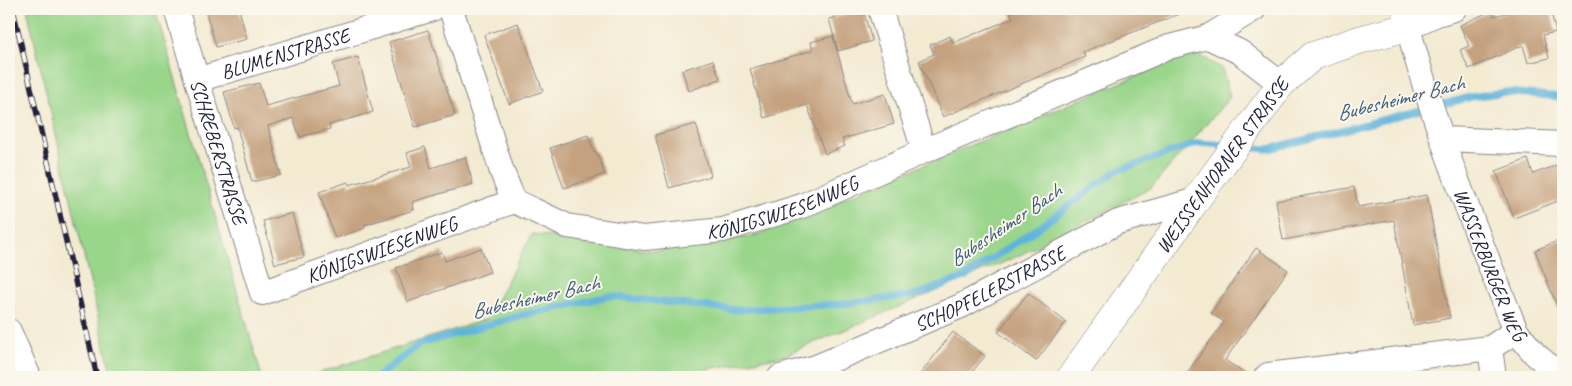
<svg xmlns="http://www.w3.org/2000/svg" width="1572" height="386" font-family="Caveat,sans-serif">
<rect width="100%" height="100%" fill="#fbf7ec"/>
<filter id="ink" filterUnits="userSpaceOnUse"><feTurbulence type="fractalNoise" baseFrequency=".02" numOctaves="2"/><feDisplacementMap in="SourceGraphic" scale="10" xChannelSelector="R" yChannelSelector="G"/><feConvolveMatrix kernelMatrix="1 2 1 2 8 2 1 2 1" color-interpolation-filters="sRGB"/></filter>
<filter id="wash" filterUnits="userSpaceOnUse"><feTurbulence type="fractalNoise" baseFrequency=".0096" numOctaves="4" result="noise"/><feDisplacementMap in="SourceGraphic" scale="20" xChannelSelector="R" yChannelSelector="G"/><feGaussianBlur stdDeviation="1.12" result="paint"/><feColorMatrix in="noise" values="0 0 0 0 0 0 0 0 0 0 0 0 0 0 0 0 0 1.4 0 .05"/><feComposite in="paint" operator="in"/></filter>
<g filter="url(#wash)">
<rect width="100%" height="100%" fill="#f3ead2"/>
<g fill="#99d58a" stroke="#5e7c62">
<polygon points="27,9 155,9 262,377 112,377"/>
<polygon points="1194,52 1222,68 1230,97 1151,188 1016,257 783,356 661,377 306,377 487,319 532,234 655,251 754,236"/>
</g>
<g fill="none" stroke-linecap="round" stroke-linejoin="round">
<g stroke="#5eb4db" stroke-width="7">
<polyline points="1244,147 1269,149 1471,97 1505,92 1563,97"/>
<polyline points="377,377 420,344 523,315 610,296 737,310 842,304 916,295 965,277 1038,228 1116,171 1198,143 1228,145"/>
</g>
</g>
<g id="blocks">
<g fill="#c4a27f">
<polygon points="205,9 239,9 247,39 216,47"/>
<polygon points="1009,9 1189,9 1189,10 1083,52 1085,57 943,117 919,61 934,54 930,45 950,36 953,43 1013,18"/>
<polygon points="1522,9 1550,9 1556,32 1543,35 1549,58 1528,63 1523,45 1469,69 1460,50 1469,46 1460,25 1491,11 1494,16"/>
<polygon points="863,10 872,41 838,51 829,19"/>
<polygon points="518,23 543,91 509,104 484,35"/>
<polygon points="428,30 455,115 415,127 389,42"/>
<polygon points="833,36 852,104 885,94 894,124 842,139 845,146 825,154 807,105 764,118 750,69 813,50 811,42"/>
<polygon points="358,57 373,112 329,125 330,129 300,137 293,118 268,126 281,175 252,182 237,127 234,128 224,92 259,83 266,106 339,86 333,64"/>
<polygon points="713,60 720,79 689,91 682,70"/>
<polygon points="696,124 711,176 669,188 655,135"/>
<polygon points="588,135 594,152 596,151 605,174 564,188 550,148"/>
<polygon points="425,147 431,168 465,157 473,184 412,202 414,210 364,225 365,228 335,238 319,192 348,182 349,185 411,167 407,153"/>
<polygon points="1528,159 1533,174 1563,163 1563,199 1514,218 1496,171"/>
<polygon points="1354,187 1358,207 1427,195 1450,318 1413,325 1394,220 1283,240 1276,201"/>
<polygon points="292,213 304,257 275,264 263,221"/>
<polygon points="1563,239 1563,318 1562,319 1535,250"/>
<polygon points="481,248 490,272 408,302 396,268 442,252 445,261"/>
<polygon points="1256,248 1288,270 1225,360 1249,377 1184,377 1224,322 1211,313"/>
<polygon points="1028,293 1066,322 1036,361 998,332"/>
<polygon points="953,332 985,356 968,377 918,377"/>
</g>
</g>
</g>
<g filter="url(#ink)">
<use href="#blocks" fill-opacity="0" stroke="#8a8686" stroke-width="1"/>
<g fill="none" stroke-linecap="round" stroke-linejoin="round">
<defs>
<g id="minor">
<path id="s1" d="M176 9 197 80 262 293 514 201 567 226 644 238 723 230 802 206 924 151 1169 47 1208 37 1254 9"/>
<polyline points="451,9 502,172 514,201"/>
<polyline points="880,9 924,151"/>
<path id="s2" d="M1454 9 1437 14 1408 27C1435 131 1476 231 1516 331L1534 353 1561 377"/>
<polyline points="1208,37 1240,52 1281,84"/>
<path id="s3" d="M197 80 432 9"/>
<polyline points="1443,139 1563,144"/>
<polyline points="9,331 29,377"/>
<polyline points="1490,348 1494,377"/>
<path id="s4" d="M780 377 816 367 961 306 1118 222 1196 200"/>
<polyline points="1266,377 1268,375 1490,348 1516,331"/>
</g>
<g id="major">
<path id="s5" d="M1071 377 1196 200 1281 84 1313 56 1359 40 1408 27 1406 9"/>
</g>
</defs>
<use href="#minor" stroke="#8a8686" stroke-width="26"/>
<use href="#major" stroke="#8a8686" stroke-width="29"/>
<use href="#minor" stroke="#fff" stroke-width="24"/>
<use href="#major" stroke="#fff" stroke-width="28"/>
<defs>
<polyline id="rail" points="13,9 97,377"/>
</defs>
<use href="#rail" stroke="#22223b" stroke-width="5.5"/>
<use href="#rail" stroke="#fbf7ec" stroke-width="4" stroke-dasharray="11" stroke-linecap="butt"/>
</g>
</g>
<g text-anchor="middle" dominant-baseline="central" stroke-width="4" stroke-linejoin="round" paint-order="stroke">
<g font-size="20" fill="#22223b" stroke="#fbf7ec">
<text stroke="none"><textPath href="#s3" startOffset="92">BLUMENSTRASSE</textPath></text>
<text stroke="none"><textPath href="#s1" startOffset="149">SCHREBERSTRASSE</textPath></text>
<text stroke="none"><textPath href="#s5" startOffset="260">WEISSENHORNER STRASSE</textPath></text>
<text stroke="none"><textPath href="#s1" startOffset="844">KÖNIGSWIESENWEG</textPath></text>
<text stroke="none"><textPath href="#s1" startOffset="424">KÖNIGSWIESENWEG</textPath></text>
<text stroke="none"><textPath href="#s2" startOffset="301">WASSERBURGER WEG</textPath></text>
<text stroke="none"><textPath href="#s4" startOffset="228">SCHOPFELERSTRASSE</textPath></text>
</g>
<g font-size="21" font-style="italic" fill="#3a5c7b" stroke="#fbf7ec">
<text transform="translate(1400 98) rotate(-14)">Bubesheimer Bach</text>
<text transform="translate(1005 225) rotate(-34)">Bubesheimer Bach</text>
<text transform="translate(535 297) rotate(-13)">Bubesheimer Bach</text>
</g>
</g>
<rect width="1572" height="386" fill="none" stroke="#fbf7ec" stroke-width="30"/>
</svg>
